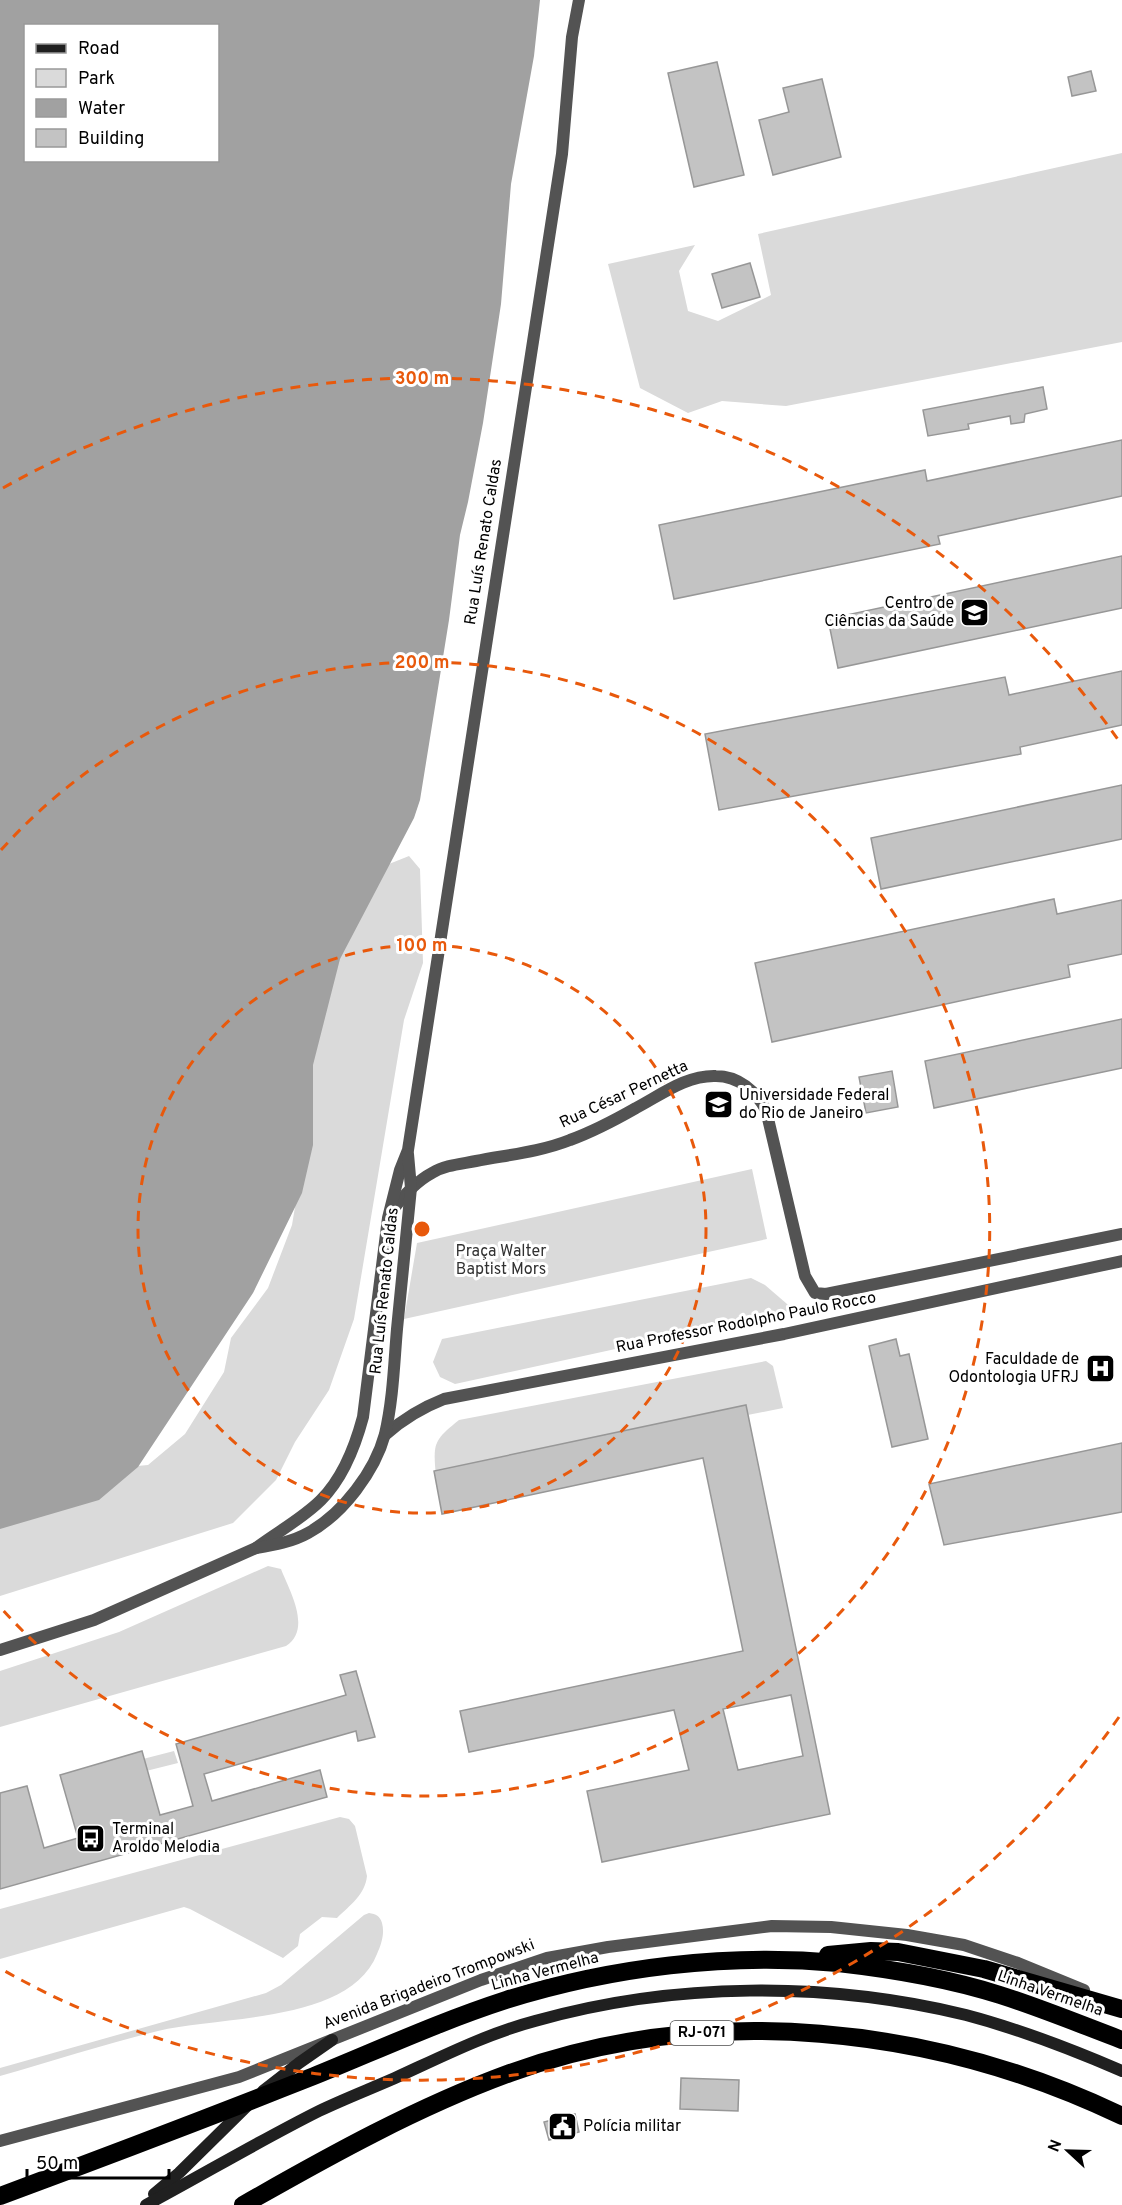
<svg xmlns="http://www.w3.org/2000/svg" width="1122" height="2205" font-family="Overpass,sans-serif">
<rect width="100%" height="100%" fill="#fff"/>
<g fill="#dadada">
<polygon points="1122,153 1122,342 786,406 722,401 688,413 640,388 608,264 695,245 679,271 688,311 718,321 771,295 758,234"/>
<polygon points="409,856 420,869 423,963 404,1020 354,1319 329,1390 295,1442 276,1480 233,1523 0,1596 0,1489 61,1473 148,1465 185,1434 224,1372 231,1338 268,1288 292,1225 301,1171 302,1042 379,868"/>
<polygon points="752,1169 767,1239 404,1319 417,1243"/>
<polygon points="751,1278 765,1285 794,1310 455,1384 440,1377 433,1362 442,1339"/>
<path d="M766 1361 773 1366 783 1408 436 1477C433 1443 433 1441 459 1420Z"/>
<path d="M268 1566 281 1569C290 1592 312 1629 286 1646L0 1727V1671L119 1632Z"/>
<polygon points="174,1751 178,1763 146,1771 143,1759"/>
<path d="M340 1817 349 1819 355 1826 367 1876C365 1895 350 1905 337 1918L322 1917 300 1934 298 1946 283 1958 190 1909 184 1907 0 1959V1909Z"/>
<path d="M369 1913C376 1914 380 1916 382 1923 385 1934 381 1945 377 1954 350 2023 220 2016 158 2031 105 2044 53 2061 0 2076V2068L266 1993 281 1985 364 1915Z"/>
</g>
<path fill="#a1a1a1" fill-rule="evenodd" d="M0 0H540L534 56 511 184 501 304 483 423 468 502 460 535 449 620 420 800 414 818 340 959 313 1065V1145L302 1193 253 1293 138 1467 99 1500 0 1529ZM26 26H218V160H26Z"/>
<g fill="#c3c3c3" stroke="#979797" stroke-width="1.5" fill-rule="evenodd">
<polygon points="717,62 744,175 694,187 668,73"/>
<polygon points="1091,71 1096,91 1072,96 1068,77"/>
<polygon points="822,79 841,157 773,175 759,120 789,112 783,88"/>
<polygon points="750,263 760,297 722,308 712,274"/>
<polygon points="1043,387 1047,409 1025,414 1024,422 1011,424 1010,416 968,424 969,429 928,436 923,410"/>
<polygon points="1122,440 1122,496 938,536 940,544 674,599 659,525 925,470 927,481"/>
<polygon points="1122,556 1122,608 838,668 828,619"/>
<polygon points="1122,671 1122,725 1020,747 1021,754 719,810 705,734 1005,677 1009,695"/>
<polygon points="1122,785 1122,839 881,889 871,838"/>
<polygon points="1054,899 1057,914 1122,900 1122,954 1068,965 1070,977 772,1042 755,963"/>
<polygon points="1122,1019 1122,1068 934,1108 925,1061"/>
<polygon points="892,1071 898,1107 866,1113 859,1077"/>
<polygon points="896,1339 900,1356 909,1354 928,1439 892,1447 869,1346"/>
<path d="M746 1405 830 1814 602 1862 587 1791 689 1770 674 1710 469 1752 460 1711 743 1651 703 1458 442 1514 434 1471ZM791 1695 803 1756 738 1770 723 1709Z"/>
<polygon points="1122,1443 1122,1512 944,1545 929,1484"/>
<polygon points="356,1671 375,1737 358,1741 356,1731 204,1774 212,1801 320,1770 327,1797 0,1889 0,1793 27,1786 44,1848 78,1838 60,1775 142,1751 160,1815 193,1806 176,1744 346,1695 340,1675"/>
<polygon points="681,2078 739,2080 738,2111 680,2109"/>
<polygon points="575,2114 579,2132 549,2140 544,2122"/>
</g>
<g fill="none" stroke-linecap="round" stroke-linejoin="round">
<g stroke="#535353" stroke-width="12">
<path d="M392 1211C403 1196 415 1182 432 1173 445 1165 461 1164 476 1161 506 1155 540 1152 570 1140 592 1132 615 1120 636 1108 661 1095 686 1075 716 1076 738 1076 756 1091 766 1110L805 1276 815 1293 826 1294 1122 1234"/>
<path d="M385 1435C403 1419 421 1408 444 1399L784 1334 1122 1261"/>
<path d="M256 1548C277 1532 302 1519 321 1500 343 1478 355 1447 363 1417L388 1218 400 1170 408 1150 562 154 572 37 579 0"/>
<path d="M0 1650 94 1620 256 1548C274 1545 292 1542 308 1533 343 1514 375 1471 385 1434 393 1400 394 1364 397 1329 402 1282 406 1235 411 1188L408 1154"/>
<polyline points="0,2141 239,2077 481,1980 547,1958 608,1947 772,1926 831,1927 907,1935 964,1945 1018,1963 1084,1990"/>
</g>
<g stroke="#202020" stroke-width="12">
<polyline points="263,2091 299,2063 332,2040"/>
<polyline points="154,2194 179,2173 248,2105"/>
<path d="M146 2205C204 2174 261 2140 319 2111 344 2099 370 2089 395 2078 441 2057 486 2034 535 2021 673 1982 826 1981 966 2015 1019 2029 1071 2049 1122 2071"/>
</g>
<g stroke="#000" stroke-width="18">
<polyline points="828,1955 871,1951 898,1952 984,1969 1122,2009"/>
<path d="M0 2196C105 2157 210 2117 314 2076 378 2050 441 2021 506 2000 612 1967 727 1953 838 1963 891 1969 950 1979 1000 1995 1041 2008 1082 2025 1122 2040"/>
<path d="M243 2205C329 2156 417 2107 510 2073 709 2001 934 2026 1122 2116"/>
</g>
</g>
<g fill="none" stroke="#e8590c" stroke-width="3" stroke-dasharray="10 8">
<circle cx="422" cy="1229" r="284"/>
<path d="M1 850A567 567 0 1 1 1 1608"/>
<path d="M1119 1717A851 851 0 0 1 3 1970M3 488A851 851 0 0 1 1119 741"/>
</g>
<defs>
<symbol id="university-square" viewBox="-11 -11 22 22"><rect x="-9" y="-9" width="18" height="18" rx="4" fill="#000" stroke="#fff"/><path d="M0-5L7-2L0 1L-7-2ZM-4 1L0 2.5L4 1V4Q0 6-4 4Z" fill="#fff"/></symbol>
<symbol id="hospital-square" viewBox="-11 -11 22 22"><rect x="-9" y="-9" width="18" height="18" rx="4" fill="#000" stroke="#fff"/><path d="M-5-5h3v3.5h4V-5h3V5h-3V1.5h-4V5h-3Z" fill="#fff"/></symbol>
<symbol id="bus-square" viewBox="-11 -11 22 22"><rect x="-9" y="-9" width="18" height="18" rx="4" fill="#000" stroke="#fff"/><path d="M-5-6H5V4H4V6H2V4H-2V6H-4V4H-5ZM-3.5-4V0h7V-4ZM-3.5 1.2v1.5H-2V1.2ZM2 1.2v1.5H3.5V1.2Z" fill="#fff"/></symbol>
<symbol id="civic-square" viewBox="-11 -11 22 22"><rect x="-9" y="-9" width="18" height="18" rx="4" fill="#000" stroke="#fff"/><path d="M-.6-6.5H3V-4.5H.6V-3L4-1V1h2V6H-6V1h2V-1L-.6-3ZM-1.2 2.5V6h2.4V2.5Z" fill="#fff"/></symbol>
</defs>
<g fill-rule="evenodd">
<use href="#university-square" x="958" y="596" width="33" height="33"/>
<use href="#university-square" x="702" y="1088" width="33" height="33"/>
<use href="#hospital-square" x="1084" y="1352" width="33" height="33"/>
<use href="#bus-square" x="74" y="1822" width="33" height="33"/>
<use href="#civic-square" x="546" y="2110" width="33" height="33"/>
</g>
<g text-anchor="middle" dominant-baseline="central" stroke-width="6" stroke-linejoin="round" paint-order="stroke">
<rect fill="#fff" stroke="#4c4c4c" stroke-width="1.5" x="670.5" y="2021" width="63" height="24" rx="4.5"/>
<g font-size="15" font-weight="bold" fill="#000">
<text x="702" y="2033">RJ-071</text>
</g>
<g font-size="16" fill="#000" stroke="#fff">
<text transform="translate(484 542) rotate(-81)">Rua Luís Renato Caldas</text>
<text transform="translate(624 1095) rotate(-25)">Rua César Pernetta</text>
<text transform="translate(385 1291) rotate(-84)">Rua Luís Renato Caldas</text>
<text transform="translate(746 1323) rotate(-11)">Rua Professor Rodolpho Paulo Rocco</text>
<text transform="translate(545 1972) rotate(-15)">Linha Vermelha</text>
<text transform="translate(429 1985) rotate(-21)">Avenida Brigadeiro Trompowski</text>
<text transform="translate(1050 1994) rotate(19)">Linha Vermelha</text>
</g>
<g font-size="16" fill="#000" stroke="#fff" text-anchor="start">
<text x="954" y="604" text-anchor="end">Centro de<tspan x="954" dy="18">Ciências da Saúde</tspan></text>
<text x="739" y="1096">Universidade Federal<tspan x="739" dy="18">do Rio de Janeiro</tspan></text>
<text x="1079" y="1360" text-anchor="end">Faculdade de<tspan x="1079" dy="18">Odontologia UFRJ</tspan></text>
<text x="112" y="1830">Terminal<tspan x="112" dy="18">Aroldo Melodia</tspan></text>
<text x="583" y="2127">Polícia militar</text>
</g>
<g font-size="16" fill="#313131" stroke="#fff">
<text x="501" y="1252">Praça Walter<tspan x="501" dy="18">Baptist Mors</tspan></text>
</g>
</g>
<circle cx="422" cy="1229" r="9" fill="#e8590c" stroke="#fff" stroke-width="3"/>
<g font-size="18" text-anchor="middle" font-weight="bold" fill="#e8590c" stroke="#fff" stroke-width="6" stroke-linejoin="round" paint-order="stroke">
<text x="422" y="384">300 m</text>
<text x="422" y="668">200 m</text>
<text x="422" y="951">100 m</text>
</g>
<rect x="24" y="24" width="195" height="138" fill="#ffffff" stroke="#999999" stroke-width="1.5"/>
<rect x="36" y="44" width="30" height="9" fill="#202020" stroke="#999999" stroke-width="1.5"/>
<text x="78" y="54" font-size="18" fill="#000000">Road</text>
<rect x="36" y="69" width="30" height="18" fill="#dadada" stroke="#999999" stroke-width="1.5"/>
<text x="78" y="84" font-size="18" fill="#000000">Park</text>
<rect x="36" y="99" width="30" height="18" fill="#a1a1a1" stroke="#999999" stroke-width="1.5"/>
<text x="78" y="114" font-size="18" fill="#000000">Water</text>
<rect x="36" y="129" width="30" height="18" fill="#c3c3c3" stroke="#999999" stroke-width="1.5"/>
<text x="78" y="144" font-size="18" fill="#000000">Building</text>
<g transform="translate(1068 2151) rotate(292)" stroke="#ffffff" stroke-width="4.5" paint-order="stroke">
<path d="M0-4.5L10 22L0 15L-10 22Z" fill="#000000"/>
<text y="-9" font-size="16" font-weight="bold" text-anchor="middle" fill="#000000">N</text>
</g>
<path d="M27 2169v9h142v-9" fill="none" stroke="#000000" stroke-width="3"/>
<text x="36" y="2169" font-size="18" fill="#000000" stroke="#ffffff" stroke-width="4.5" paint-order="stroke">50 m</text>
</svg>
